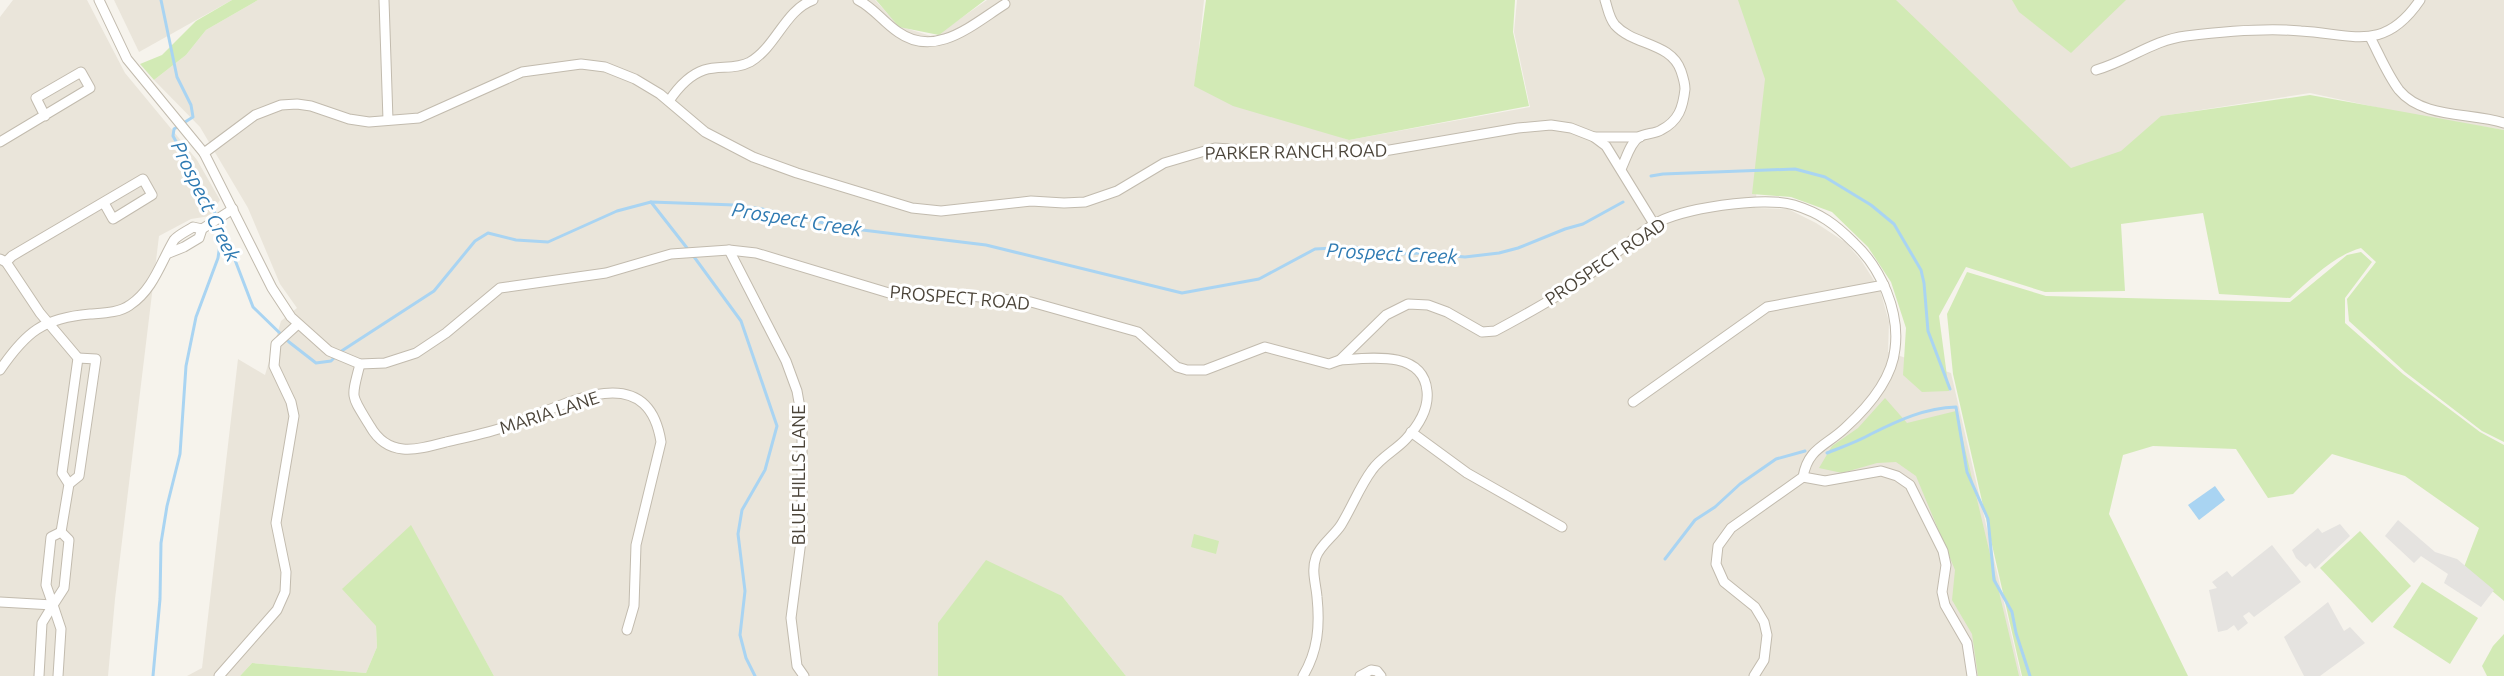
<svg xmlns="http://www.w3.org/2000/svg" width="2504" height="676" font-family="Ubuntu,sans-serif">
<rect width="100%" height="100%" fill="#f6f3ec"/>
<g fill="#eae5da">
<polygon points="13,0 87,0 125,73 197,160 220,200 210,216 191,219 159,236 115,599 108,676 0,676 0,17"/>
<polygon points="114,0 232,0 139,52"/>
<polygon points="258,0 875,0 899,26 934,37 987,0 1204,0 1195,86 1349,140 1530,107 1514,32 1517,0 1742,0 1768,77 1755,208 1788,209 1816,223 1845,242 1861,260 1880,290 1889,322 1888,352 1951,373 2021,676 1126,676 1062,596 938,623 938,676 494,676 410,526 376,625 377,647 366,673 252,663 240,676 187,676 202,668 238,359 265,375 281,321 297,308 280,284 248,208 200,127 154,80 186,55 206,30"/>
<polygon points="1894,0 2504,0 2504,130 2417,116 2310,93 2162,116 2123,152 2071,169"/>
</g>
<g fill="#d2eab5">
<polygon points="232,0 258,0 206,30 186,55 154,80 140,64 162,55 196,21"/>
<polygon points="876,0 985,0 939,35 899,27"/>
<polygon points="1206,0 1515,0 1513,32 1529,106 1349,140 1233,106 1194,86"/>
<path d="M1738 0H1896L2071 168 2121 151 2161 116 2310 95 2504 130V442L2482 431 2405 372 2349 321 2347 299 2376 262 2361 248C2333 256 2311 279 2290 298L2219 294 2203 213 2121 224 2125 291 2045 292 1966 267 1939 316 1949 391 1922 392 1903 375 1906 328 1891 282 1868 247 1832 212 1791 197 1752 194 1765 79Z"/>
<polygon points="2012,0 2126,0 2071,53 2019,12"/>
<polygon points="2361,252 2372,262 2345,298 2345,323 2403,374 2480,432 2504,445 2504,601 2464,567 2479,528 2405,476 2332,454 2293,494 2268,498 2236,449 2153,446 2123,455 2109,514 2188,676 2022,676 1953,374 1947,314 1967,272 2046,296 2290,302 2347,255"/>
<polygon points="1885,398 1907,423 1956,411 2019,676 1978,676 1972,634 1952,600 1955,570 1916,476 1896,462 1877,463 1842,473 1819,468 1832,446 1858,428"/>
<polygon points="411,525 494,676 240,676 252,663 366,673 377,647 376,626 342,589"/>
<polygon points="2360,531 2411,586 2372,623 2320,568"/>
<polygon points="1194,534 1219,541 1216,554 1191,547"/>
<polygon points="986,560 1062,596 1126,676 938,676 938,623"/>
<polygon points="2422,582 2478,618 2450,664 2393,627"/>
<polygon points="2504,634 2504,676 2487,676 2482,666 2493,646"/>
</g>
<g fill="#e5e3e0">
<polygon points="2398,520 2435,552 2457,559 2494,590 2481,607 2444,583 2448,574 2421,556 2414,563 2385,536"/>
<polygon points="2340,524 2350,536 2315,569 2310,563 2306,567 2296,558 2292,550 2318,528 2322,533"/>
<polygon points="2272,545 2301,582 2254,617 2249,612 2243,616 2248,623 2238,631 2234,625 2227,630 2218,632 2209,590 2217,588 2212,582 2227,571 2232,577"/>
<polygon points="2328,602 2344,631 2350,627 2365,643 2320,676 2304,676 2284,637"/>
</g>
<polygon fill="#a9d4f2" points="2215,486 2225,500 2199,520 2188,505"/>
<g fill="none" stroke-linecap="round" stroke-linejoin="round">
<g stroke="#a9d4f2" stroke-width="3">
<polyline points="161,0 177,77 191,105 193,117 174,129 173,136 222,226 253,307 289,342 316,363 331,361 335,357"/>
<polyline points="1651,176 1663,174 1795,169 1825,177 1871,205 1894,224 1921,270 1924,283 1928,331 1950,389"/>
<polyline points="651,202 687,248"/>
<polyline points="692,254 741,321 777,426 765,470 742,510 738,534 745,591 740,635 746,658 755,676"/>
<polyline points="340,352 434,291 475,241 488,233 516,240 548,242 617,211 651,202 735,205 762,209 846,228 986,245 1182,293 1259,279 1315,249 1354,247 1398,254 1420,253 1465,257 1499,253 1518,248 1565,229 1583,224 1623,202"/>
<path d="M1827 453C1842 447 1857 442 1871 434 1899 420 1925 408 1956 407L1967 472 1988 519 1994 580 2012 612 2016 633 2030 676"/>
<polyline points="1665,559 1695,520 1715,507 1740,484 1776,459 1805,451"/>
<polyline points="153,676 160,599 161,543 167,506 180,454 186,366 196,317 218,258 222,230"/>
</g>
<defs>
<g id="minor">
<path d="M99 0 127 59 204 153 272 288 291 317 329 351 360 364 385 363 416 353 446 333 500 288 606 273 671 254 729 250 756 253 889 293 949 294 1031 302 1138 332 1177 367 1187 370H1205L1265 347 1329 364 1340 360 1386 315 1408 304 1428 305 1447 312 1482 332 1495 331C1523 316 1551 301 1577 283 1604 266 1626 242 1653 225 1679 208 1764 196 1794 205 1820 213 1835 224 1854 243 1881 268 1900 312 1895 349 1892 379 1867 408 1845 428 1826 446 1808 448 1803 477"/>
<polyline points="384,0 388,120"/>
<path d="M858 0C874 8 883 22 898 32 936 59 973 24 1005 4"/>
<path d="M1605 0C1608 9 1609 18 1615 25 1634 46 1671 42 1681 71 1683 77 1685 83 1685 89 1683 107 1679 121 1661 130 1655 134 1645 133 1639 137 1630 143 1626 159 1621 169"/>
<path d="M2370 37C2379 54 2387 74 2399 90 2423 119 2471 112 2504 123"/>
<path d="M2096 70C2128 61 2153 40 2186 36 2219 32 2269 28 2301 31 2353 34 2384 53 2420 0"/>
<path d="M669 101C677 89 689 75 704 70 719 65 735 70 750 62 776 47 785 10 813 0"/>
<polyline points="1594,137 1640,137"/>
<polyline points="0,142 90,88 81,72 36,98 45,116"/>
<polyline points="204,153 255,115 281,105 297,104 311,106 349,119 369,122 419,118 522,72 581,64 605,67 635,79 660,94 705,132 753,157 797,173 912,208 941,211 1031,201 1064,203 1085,202 1117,191 1164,163 1215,148 1308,154 1384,151 1518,128 1551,125 1571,128 1594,137 1606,146 1654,224"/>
<polyline points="729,250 786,361 797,391 802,419 802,533 791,618 797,666 804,676"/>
<polyline points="169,253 184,247 199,238 202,229 233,209"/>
<polyline points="0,259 6,262 40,313 78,358 62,473 69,484 61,532"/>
<polyline points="6,262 12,256 143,179 152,195 113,219 104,203"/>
<path d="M360 364C351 400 350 393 370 426 388 458 416 450 446 442 467 437 488 433 508 426 558 409 647 353 661 442L636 545 634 606 627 630"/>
<path d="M0 370C26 332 43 318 90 314 103 313 119 313 130 305 153 290 161 262 174 240 178 235 187 231 193 227L202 229"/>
<polyline points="1633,402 1767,307 1884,285"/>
<polyline points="1411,432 1467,473 1562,527"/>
<polyline points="1803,477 1825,481 1881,471 1897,476 1910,485 1943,551 1946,565 1942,592 1945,605 1967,643 1972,676"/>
<polyline points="69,484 79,476 96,359 78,358"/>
<polygon points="61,532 69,540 64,588 53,605 46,585 51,537"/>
<polyline points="0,602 53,605"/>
<polyline points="53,605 61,629 58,676"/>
<polyline points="39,676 42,623 53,605"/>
<polyline points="219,676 277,610 285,592 286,572 276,523 294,416 291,402 274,366 276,344 298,324"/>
<path d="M1303 676C1318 651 1320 626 1317 597 1316 584 1311 571 1316 557 1320 545 1334 536 1341 525 1352 507 1360 486 1372 470 1381 457 1396 450 1406 439 1418 426 1429 409 1427 391 1423 350 1370 358 1340 360"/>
<polyline points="1360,676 1371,670 1377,671 1381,676"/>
<polyline points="1754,676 1764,660 1767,635 1764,622 1755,607 1724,582 1716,564 1718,546 1731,528 1803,477"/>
</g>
</defs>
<use href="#minor" stroke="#c2bbae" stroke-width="11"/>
<use href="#minor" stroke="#fff" stroke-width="9"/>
</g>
<g text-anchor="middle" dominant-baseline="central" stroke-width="6" stroke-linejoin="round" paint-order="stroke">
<g font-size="18" fill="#4b4439" stroke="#fff">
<text transform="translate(1296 151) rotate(-1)">PARKER RANCH ROAD</text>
<text transform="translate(1605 261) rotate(-34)">PROSPECT ROAD</text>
<text transform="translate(960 297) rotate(5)">PROSPECT ROAD</text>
<text transform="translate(549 412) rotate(-18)">MARIA LANE</text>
<text transform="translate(798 475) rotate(-90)">BLUE HILLS LANE</text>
</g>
<g font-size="20" font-style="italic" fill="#2e7ab2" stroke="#fff">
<text transform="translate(206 201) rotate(64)">Prospect Creek</text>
<text transform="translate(797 219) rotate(9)">Prospect Creek</text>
<text transform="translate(1392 253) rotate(3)">Prospect Creek</text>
</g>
</g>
</svg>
